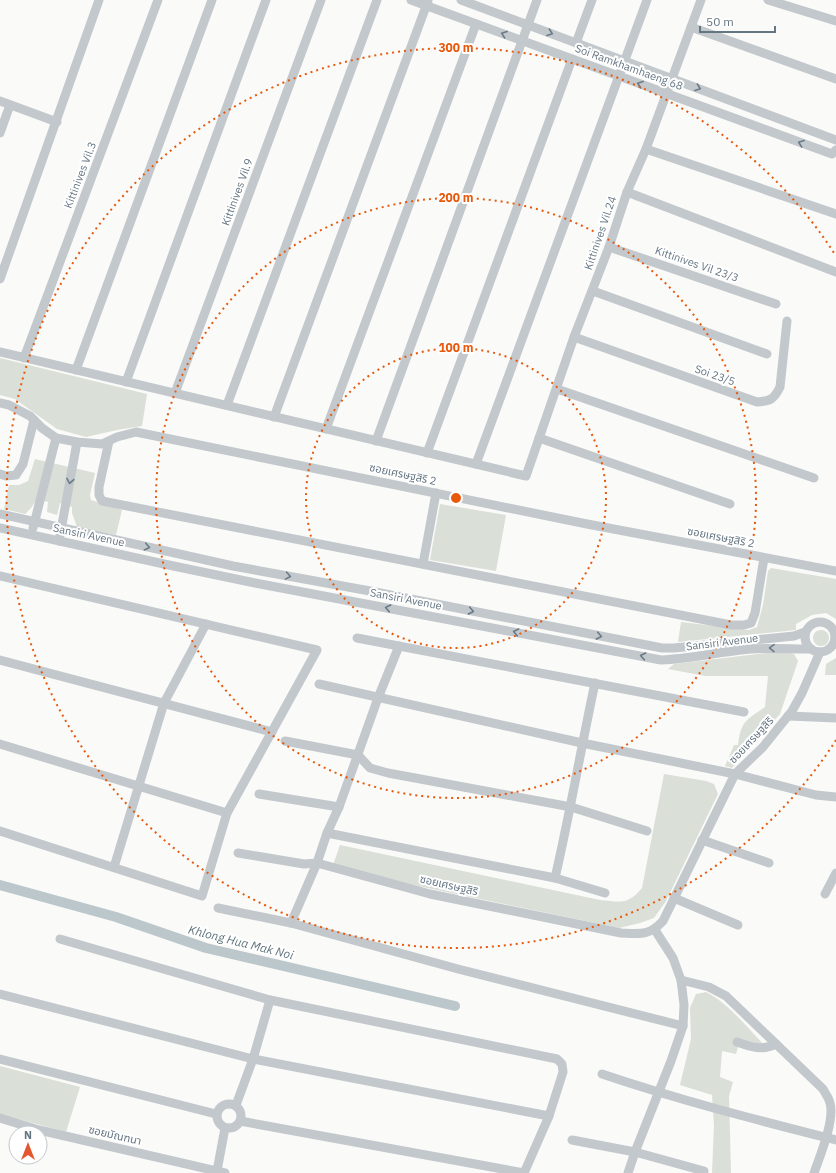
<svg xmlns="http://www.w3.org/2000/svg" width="836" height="1173" font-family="'IBM Plex Sans','Noto Sans Thai',sans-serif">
<rect width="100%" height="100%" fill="#fafaf8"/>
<g fill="#dadfd7">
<polygon points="0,358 147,394 142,426 117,430 86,437 57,429 15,399 0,395"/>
<polygon points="35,459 95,473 90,495 91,500 122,510 116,535 77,527 72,513 72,507 60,503 57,515 47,512 48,502 37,499 31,508 25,514 4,509 9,485 19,485 28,481"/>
<polygon points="440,504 506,515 496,571 430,560"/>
<polygon points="771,568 836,579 836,619 826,613 812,615 796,624 796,630 678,642 681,622 749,630 757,627 763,605 768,571"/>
<circle cx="821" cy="638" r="8"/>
<path d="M783 651 794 654 798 661 780 714 732 768 725 766 734 745H738C741 721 746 720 765 707L768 676H705L668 669 674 664Z"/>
<polygon points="836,658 836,675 825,675 826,664"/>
<path d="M664 774 706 781 714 784 718 794 666 901 654 918 640 923 619 928 332 868 340 845 600 900C621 902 628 905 642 888Z"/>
<path d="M706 992C729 1004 746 1026 764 1045L740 1039 736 1054 722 1051 720 1077 733 1082 729 1096 731 1173H712L714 1125 712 1095 680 1085 691 1039 690 1008 696 994Z"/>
<polygon points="0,1066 80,1087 66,1132 0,1114"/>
</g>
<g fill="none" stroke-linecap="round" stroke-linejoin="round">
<polyline stroke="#bbc7cb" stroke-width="10" points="0,885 116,917 206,948 455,1006"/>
<g stroke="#c3c8cc" stroke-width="9">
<polyline points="411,0 832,154 836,150"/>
<polyline points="461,0 836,140"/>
<polyline points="768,0 836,21"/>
<polyline points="691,27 836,79"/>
<polyline points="576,43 592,0"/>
<polyline points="0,101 57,122"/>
<polyline points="0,133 10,105"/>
<polyline points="646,149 836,214"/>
<polyline points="627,192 836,272"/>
<polyline points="609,247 776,304"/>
<polyline points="0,279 99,0"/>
<polyline points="593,291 767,354"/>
<path d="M574 337 757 402C771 401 774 399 780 387L787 321"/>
<polyline points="0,352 526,476 574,337 609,247 627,192 646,149 701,0"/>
<polyline points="24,358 158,0"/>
<polyline points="76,370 212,0"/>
<polyline points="126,382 266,0"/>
<polyline points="557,389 814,478"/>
<polyline points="175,393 321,0"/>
<polyline points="0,403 9,405 30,416 42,428 56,438 77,442 102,444 117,437 136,432 587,524 836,571"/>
<polyline points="227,405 377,0"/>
<polyline points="274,417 428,1"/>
<polyline points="326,429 476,24"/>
<polyline points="539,438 730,504"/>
<polyline points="109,441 99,487 99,495 102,501 731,625 744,625 751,623 755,613 764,558"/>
<polyline points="376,441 537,0"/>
<polyline points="427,453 572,59"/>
<polyline points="476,464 647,0"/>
<polyline points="0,474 6,476 16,475 23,464 34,420"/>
<polyline points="0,514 233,566 370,591 662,648 674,648 794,636 805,632"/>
<path d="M0 528 164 564 255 583 661 660C688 659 714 653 741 650 764 647 788 649 811 649"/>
<polyline points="33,528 56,438"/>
<polyline points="59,541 77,442"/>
<polyline points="423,564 436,493"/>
<polyline points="0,576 317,650 227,813 202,896 0,831"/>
<circle cx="820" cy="637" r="15"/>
<polyline points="357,638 744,712"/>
<polyline points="0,660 272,732"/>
<polyline points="319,684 582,743 735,774 816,795 836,797"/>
<polyline points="788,716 836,718"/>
<polyline points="285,741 358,755 370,768 388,773 571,807 647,831"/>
<polyline points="0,744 227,813"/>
<polyline points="259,794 339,807"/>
<polyline points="327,833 555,878 605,893"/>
<polyline points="702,840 769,863"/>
<path d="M238 853 304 864 317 863 430 894 621 933C640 934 649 936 663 921L735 774 763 747 792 711 802 693 820 652"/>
<polyline points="114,867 164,703 206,624"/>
<path d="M555 878C570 813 581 748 595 683"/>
<polyline points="825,894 836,873"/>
<polyline points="674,898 738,925"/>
<polyline points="218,908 291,923 458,969 683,1026"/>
<polyline points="291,923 317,863 327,833 339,807 378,698 399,646"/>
<polyline points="60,939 270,1000 557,1059 562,1064 563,1072 549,1116 524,1173"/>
<path d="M681 980 709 987 726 996 823 1089C825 1093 829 1098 830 1103 835 1120 820 1156 814 1173"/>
<polyline points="0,994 253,1059 549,1116"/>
<path d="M737 1042C751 1047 763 1051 776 1044"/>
<polyline points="0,1059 216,1114"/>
<path d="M602 1074C679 1100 757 1120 836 1140"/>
<circle cx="229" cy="1116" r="12"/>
<polyline points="236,1105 253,1059 270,1000"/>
<polyline points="0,1118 39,1130 225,1173"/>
<polyline points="240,1121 524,1173"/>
<polyline points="572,1140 635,1152 704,1171"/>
<polyline points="217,1171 225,1128"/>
<polyline points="628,1173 635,1152 671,1061 683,1026 684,1005 681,980 673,958 655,930"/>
</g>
</g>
<defs><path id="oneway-chevron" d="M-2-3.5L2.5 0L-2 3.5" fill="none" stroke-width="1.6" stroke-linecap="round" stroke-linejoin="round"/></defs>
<g stroke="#6a7a87">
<use href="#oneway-chevron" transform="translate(550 33) rotate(20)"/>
<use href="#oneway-chevron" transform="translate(504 34) rotate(-160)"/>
<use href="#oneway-chevron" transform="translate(640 84) rotate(-160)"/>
<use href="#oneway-chevron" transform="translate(698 88) rotate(20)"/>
<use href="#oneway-chevron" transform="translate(801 143) rotate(-160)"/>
<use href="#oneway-chevron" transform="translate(70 481) rotate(100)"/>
<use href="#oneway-chevron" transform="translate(147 547) rotate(12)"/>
<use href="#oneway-chevron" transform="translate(288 576) rotate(10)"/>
<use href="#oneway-chevron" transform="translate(388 608) rotate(-169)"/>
<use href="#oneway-chevron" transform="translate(471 611) rotate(11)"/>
<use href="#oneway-chevron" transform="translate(516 632) rotate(-169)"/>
<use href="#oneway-chevron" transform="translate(599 636) rotate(11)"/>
<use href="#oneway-chevron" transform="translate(772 648) rotate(-179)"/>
<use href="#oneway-chevron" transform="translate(643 656) rotate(-169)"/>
</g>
<g fill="none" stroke="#e8590c" stroke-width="2" stroke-dasharray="2 4">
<circle cx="456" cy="498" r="150"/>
<circle cx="456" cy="498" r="300"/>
<path d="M836 740A450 450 0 1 1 836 256"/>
</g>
<g text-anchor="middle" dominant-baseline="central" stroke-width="4" stroke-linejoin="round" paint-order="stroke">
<g font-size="11" fill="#657683" stroke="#fff">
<text transform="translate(629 67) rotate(20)">Soi Ramkhamhaeng 68</text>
<text transform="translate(80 175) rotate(-69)">Kittinives Vil.3</text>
<text transform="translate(237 192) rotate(-70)">Kittinives Vil.9</text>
<text transform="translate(600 233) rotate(-71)">Kittinives Vil.24</text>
<text transform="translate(697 264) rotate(19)">Kittinives Vil 23/3</text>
<text transform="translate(715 375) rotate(19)">Soi 23/5</text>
<text transform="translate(403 474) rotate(12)">ซอยเศรษฐสิริ 2</text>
<text transform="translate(89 535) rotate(12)">Sansiri Avenue</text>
<text transform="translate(721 537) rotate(11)">ซอยเศรษฐสิริ 2</text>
<text transform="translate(406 599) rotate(11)">Sansiri Avenue</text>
<text transform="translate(722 642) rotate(-7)">Sansiri Avenue</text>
<text transform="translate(751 740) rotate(-47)">ซอยเศรษฐสิริ</text>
<text transform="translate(449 885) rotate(13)">ซอยเศรษฐสิริ</text>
<text transform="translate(115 1135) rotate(13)">ซอยมัณฑนา</text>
</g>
<g font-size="12" font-style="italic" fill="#60757c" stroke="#fff">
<text transform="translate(241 942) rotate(14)">Khlong Hua Mak Noi</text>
</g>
</g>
<circle cx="456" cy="498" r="6" fill="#e8590c" stroke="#fff" stroke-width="2"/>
<g font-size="12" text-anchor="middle" font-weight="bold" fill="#e8590c" stroke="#fff" stroke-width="4" stroke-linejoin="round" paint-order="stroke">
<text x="456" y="52">300 m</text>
<text x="456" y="202">200 m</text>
<text x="456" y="352">100 m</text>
</g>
<g transform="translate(28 1145)"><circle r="19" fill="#ffffff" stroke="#c1c8cd"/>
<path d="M0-3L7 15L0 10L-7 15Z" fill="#e4572e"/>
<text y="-6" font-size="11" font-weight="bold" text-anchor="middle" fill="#657683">N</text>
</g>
<path d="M700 26v6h75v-6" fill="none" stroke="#657683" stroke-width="2"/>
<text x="706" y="26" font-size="12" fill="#657683" stroke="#ffffff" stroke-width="3" paint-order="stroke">50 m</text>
</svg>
